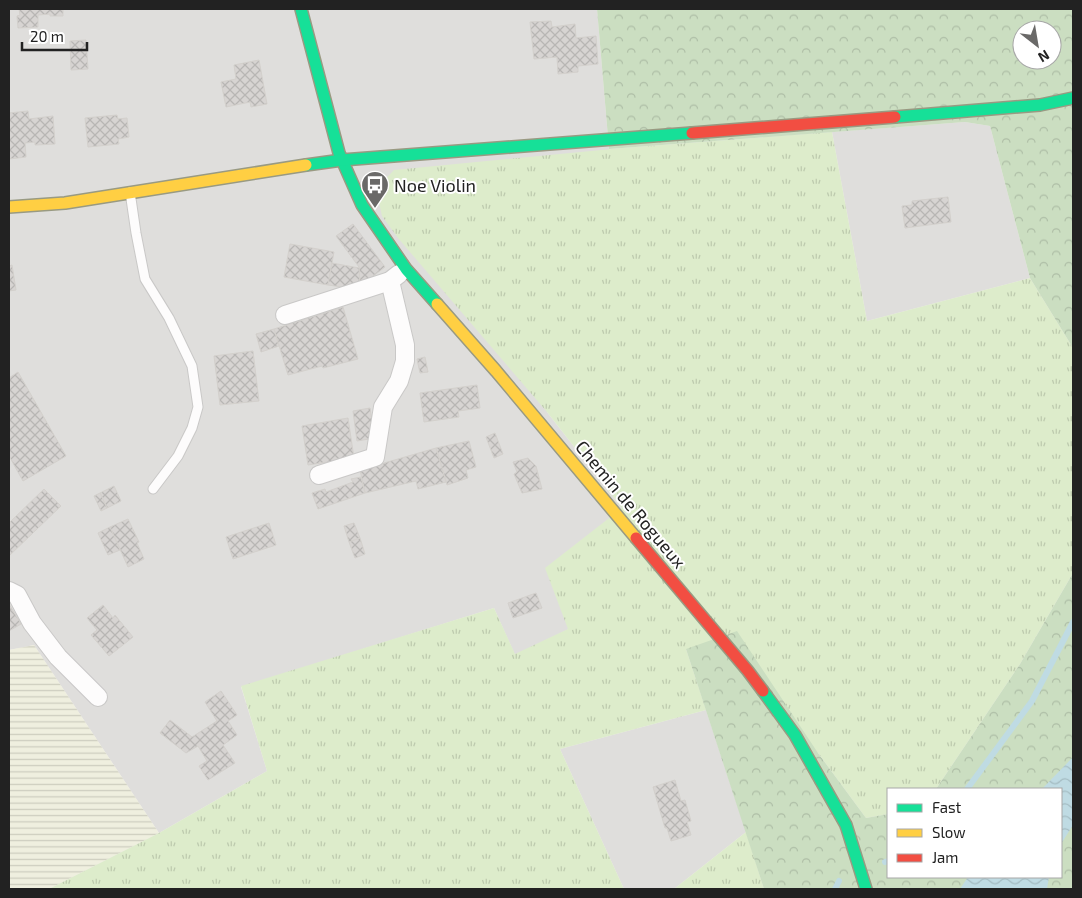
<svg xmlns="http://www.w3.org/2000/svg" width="1082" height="898" font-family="'Exo 2',sans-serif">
<defs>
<pattern id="farmland-rules" width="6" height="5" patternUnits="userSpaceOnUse" patternTransform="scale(1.25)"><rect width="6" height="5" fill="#efefdf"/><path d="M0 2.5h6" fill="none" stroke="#cdcdbf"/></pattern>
<pattern id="grass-tufts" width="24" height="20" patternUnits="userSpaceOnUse" patternTransform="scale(1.25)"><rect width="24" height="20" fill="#ddeccb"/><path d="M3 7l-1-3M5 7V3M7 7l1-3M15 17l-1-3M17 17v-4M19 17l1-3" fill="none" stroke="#bdcaae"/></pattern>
<pattern id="forest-crowns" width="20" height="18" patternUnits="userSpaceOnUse" patternTransform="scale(1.25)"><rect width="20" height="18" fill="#cbdec1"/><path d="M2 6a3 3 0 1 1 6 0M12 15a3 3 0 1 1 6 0" fill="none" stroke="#aebea6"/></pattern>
<pattern id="water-waves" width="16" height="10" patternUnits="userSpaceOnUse" patternTransform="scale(1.25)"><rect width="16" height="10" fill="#bfdbe3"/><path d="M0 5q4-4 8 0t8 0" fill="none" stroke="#a4bcc2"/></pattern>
<pattern id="building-cross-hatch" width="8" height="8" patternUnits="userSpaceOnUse" patternTransform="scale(1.25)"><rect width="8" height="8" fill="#d7d4d2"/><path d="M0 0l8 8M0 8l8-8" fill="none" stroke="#b8b6b4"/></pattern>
</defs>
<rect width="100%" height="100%" fill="#f0eeeb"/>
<g fill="#dfdedc">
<polygon points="9,9 597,9 609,149 547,412 622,508 569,629 515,655 494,608 241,687 267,771 159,833 34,645 9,650"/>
<polygon points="965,122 990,126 1030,278 867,321 832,132"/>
<polygon points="706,710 746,832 674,889 624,889 560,749"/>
</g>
<polygon fill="url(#farmland-rules)" points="34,645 159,833 49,889 9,889 9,650"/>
<g fill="url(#grass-tufts)">
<polygon points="832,132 867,321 1030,278 1073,348 1073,573 1020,664 936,789 888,789 888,814 866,818 818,753 686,649 706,710 560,749 624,889 49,889 159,833 267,771 241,686 494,608 515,654 568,629 545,568 622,508 547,412 398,238 382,216 376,189 394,170 622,148"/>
<polygon points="746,832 764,889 674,889"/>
</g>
<g fill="url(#forest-crowns)" fill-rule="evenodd">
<path d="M597 9H1073V348L1030 278 990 126 965 122 609 149ZM1022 30H1052V60H1022Z"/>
<polygon points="1073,573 1073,889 764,889 686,649 737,631 818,753 866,818 888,814 888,877 1061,877 1061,789 936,789 1020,664"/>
</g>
<g fill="url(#water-waves)">
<polygon points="1073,757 1073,825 1061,844 1061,789 1042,789"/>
<polygon points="968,877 1049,877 1047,889 960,889"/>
</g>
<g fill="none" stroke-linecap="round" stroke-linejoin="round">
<g stroke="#bfdbe3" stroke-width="6">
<polyline points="967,789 1032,701 1073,622"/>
<polyline points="885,862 888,861"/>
<polyline points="835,889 839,881"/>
</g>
</g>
<g fill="url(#building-cross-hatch)" stroke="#d3d0cc">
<polygon points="19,9 63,9 63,16 50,16 50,14 38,15 38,27 18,28 17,16 20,15"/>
<polygon points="551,21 552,27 575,24 576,38 596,36 598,64 578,66 578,72 558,74 557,57 534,59 530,22"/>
<polygon points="86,40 88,69 71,70 70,41"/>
<polygon points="259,60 267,104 251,107 250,102 226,107 221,82 236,79 234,65"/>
<polygon points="28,111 29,119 53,116 55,144 35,145 35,142 25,143 26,157 9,159 9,113"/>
<polygon points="117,115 118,119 127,118 129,137 118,139 119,144 88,147 85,118"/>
<polygon points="948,197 951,222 905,228 902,206 912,205 912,201"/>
<polygon points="353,224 385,267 360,286 359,267 336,236"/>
<polygon points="290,244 334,252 328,285 284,277"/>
<polygon points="332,263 359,268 360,286 349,288 328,285"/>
<polygon points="12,265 16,290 9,291 9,266"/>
<polygon points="343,307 358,359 323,368 322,366 288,375 274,329"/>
<polygon points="274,329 279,346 261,352 256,334"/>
<polygon points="253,351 259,401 220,405 214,356"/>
<polygon points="425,357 428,372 420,373 417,359"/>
<polygon points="18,372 66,456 23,481 9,456 9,378"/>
<polygon points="477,385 480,408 458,411 459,417 424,422 420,393"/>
<polygon points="370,408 375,438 357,441 353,411"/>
<polygon points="348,418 354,458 308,465 302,426"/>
<polygon points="495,433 503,454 494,458 486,437"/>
<polygon points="469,441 476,467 466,470 468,478 447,485 436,448"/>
<polygon points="436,448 446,482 418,489 416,481 365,493 360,470"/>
<polygon points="528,458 536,466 542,489 522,493 514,474 517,472 513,462"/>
<polygon points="361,477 365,493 318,509 312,493 325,489 326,492 353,482 351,479"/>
<polygon points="114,486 121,501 107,508 100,493"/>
<polygon points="44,489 61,506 9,556 9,523"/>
<polygon points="100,493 107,508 101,511 94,496"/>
<polygon points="128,519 139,542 137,543 144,559 128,567 110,527"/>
<polygon points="269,523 276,545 233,559 226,537"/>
<polygon points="354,523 360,538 349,542 344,526"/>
<polygon points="110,527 120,550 108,555 98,533"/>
<polygon points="360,538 365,554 355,558 349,542"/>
<polygon points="536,593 542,608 513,618 508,603"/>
<polygon points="9,604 21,624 9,631"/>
<polygon points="103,605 113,618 115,615 133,637 109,656 91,635 97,630 87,618"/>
<polygon points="221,691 237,715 228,721 237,735 223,745 235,763 208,780 199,766 207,761 198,746 186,753 160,733 170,720 192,737 217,721 205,702"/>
<polygon points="675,780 681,801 685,800 691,821 687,822 691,835 671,841 667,828 665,828 653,787"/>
</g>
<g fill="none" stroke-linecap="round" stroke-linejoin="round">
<defs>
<polyline id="lane" points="130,192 136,233 145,279 169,318 192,366 198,407 192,428 178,456 153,489"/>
<g id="street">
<polyline points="285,315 390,281 399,274"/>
<polyline points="319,475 375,457 383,407 399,381 405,361 405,345 390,281"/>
<polyline points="9,591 17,595 32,623 58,657 98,697"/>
</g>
<g id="fast">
<polyline points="301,9 339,153 362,205 406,269 437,304"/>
<polyline points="895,117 1040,105 1073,98"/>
<polyline points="306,165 342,160 692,133"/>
<polyline points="763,691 795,735 846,825 866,889"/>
</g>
<g id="slow">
<polyline points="9,207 65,203 306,165"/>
<polyline points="437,304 496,371 636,538"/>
</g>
<g id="jam">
<polyline points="692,133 895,117"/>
<polyline points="636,538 748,671 763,691"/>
</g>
</defs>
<use href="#lane" stroke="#c9c8c7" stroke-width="11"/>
<use href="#street" stroke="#c9c8c7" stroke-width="20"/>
<use href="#fast" stroke="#999a82" stroke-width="14"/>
<use href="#slow" stroke="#999a82" stroke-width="14"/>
<use href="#jam" stroke="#999a82" stroke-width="14"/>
<use href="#lane" stroke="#fdfcfc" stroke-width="9"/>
<use href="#street" stroke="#fdfcfc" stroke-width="18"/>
<use href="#fast" stroke="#16e098" stroke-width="11"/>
<use href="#slow" stroke="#ffcf43" stroke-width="11"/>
<use href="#jam" stroke="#f24e42" stroke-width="11"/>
</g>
<defs>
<symbol id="bus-pin" viewBox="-11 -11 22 30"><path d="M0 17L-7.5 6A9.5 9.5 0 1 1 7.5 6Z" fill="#6a6968" stroke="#fff"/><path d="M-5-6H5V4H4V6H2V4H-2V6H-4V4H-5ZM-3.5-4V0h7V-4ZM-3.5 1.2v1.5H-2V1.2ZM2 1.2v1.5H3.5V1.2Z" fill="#fff"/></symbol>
</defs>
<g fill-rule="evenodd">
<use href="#bus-pin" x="359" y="169" width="32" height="43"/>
</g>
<g text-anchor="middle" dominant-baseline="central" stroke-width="4" stroke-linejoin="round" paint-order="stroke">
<g font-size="18" fill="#222" stroke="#fff" text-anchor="start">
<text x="394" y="185">Noe Violin</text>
</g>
<g font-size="18" fill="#222" stroke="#fff">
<text transform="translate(631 504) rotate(50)">Chemin de Rogueux</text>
</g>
</g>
<rect width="1082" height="898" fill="none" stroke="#222222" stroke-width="20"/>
<rect x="887" y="788" width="175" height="90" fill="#ffffff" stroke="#a7a7a7"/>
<rect x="897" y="804" width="25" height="8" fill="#16e098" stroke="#a7a7a7"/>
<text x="932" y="813" font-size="15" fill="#222222">Fast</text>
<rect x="897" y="829" width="25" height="8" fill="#ffcf43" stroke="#a7a7a7"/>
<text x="932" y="838" font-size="15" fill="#222222">Slow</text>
<rect x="897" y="854" width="25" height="8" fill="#f24e42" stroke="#a7a7a7"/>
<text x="932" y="863" font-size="15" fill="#222222">Jam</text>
<g transform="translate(1037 45) rotate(149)"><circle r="24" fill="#ffffff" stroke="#a7a7a7"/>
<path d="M0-4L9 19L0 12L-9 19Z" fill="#6a6968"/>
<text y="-8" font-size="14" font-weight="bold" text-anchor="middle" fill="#222222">N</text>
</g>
<path d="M22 42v8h65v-8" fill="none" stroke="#222222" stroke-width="2.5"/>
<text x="30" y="42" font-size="15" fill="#222222" stroke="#ffffff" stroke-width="4" paint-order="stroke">20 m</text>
</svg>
